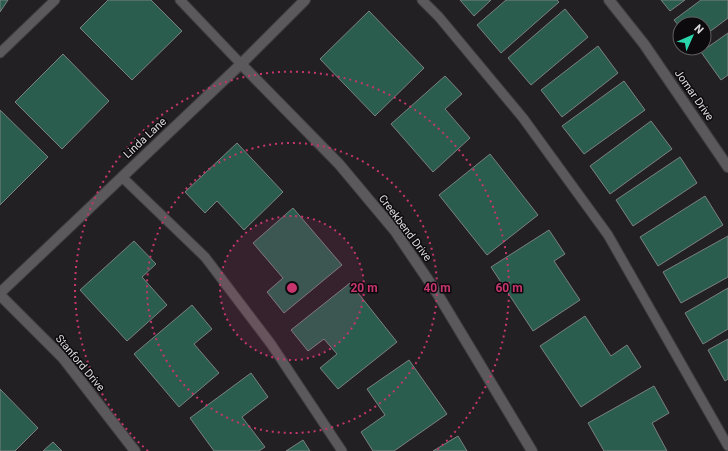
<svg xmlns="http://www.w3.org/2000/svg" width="728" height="451" font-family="Roboto,sans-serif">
<rect width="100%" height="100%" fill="#232024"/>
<g fill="#2a5d4e" stroke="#7b817f">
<polygon points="0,0 8,0 0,12"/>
<polygon points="108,0 151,0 182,31 132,80 80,28"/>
<polygon points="460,0 491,0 474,16"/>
<polygon points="506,0 557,0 559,2 501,53 477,25"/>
<polygon points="661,0 685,0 670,11"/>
<polygon points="701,0 728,0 728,18 704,36 704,24 680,24 680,27 674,20"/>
<polygon points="565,9 588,37 531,85 508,58"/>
<polygon points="369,11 424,68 375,116 320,59"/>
<polygon points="728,33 728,75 721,80 701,52"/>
<polygon points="598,46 618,73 562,117 541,90"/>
<polygon points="63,54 109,101 62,149 15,102"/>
<polygon points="445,76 462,94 445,109 470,138 433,172 391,124"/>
<polygon points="624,81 645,110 584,154 562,126"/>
<polygon points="0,110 48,157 0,205"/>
<polygon points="651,121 672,149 610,194 590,166"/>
<polygon points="237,143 283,192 244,230 217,201 205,213 185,192"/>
<polygon points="490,154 538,215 487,255 439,195"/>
<polygon points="680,157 697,183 633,226 616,200"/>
<polygon points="705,196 723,225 658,266 640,237"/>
<polygon points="293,208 342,265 284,313 267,292 283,278 253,243"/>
<polygon points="549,230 565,254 554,261 580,300 533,331 491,267"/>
<polygon points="728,236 728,277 681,303 663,272"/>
<polygon points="134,241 156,264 142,277 167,305 127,341 80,290"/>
<polygon points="350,283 397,342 338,389 320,368 337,354 324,339 308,351 291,330"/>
<polygon points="728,288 728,329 703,344 685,313"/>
<polygon points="192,305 212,329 194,344 219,373 179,407 134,354"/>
<polygon points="585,316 611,356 627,345 641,367 581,407 540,346"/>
<polygon points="728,339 728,379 725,381 708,350"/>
<polygon points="409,360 447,414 394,451 373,451 361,432 385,415 367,389"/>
<polygon points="251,373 268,397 242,417 265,447 259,451 214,451 190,418"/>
<polygon points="654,386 669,413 652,423 667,451 604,451 588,423"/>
<polygon points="0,389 38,428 15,451 0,451"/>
<polygon points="458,436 467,451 433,451"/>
<polygon points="303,440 310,451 286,451"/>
<polygon points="53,442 62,451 43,451"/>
</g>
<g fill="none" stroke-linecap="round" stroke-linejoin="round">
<defs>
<g id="lane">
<polyline points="180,0 241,64"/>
<polyline points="422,0 439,17 523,118 608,235 728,446"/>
<polyline points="0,53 55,0"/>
<polyline points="122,177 205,257 271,344 342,451"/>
</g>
<g id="street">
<polyline points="609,0 644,44 728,167"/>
<polyline points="241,64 339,164 395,231 437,293 532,451"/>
<polyline points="0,293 241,64 305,0"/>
<polyline points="0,295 63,358 135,451"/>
</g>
</defs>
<use href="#lane" stroke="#3e3c3f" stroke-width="11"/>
<use href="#street" stroke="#3e3c3f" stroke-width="12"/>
<use href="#lane" stroke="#5c595c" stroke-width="9"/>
<use href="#street" stroke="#5c595c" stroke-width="10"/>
</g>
<circle cx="292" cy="288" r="72" fill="#c6356e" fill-opacity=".12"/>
<g fill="none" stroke="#c6356e" stroke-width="2" stroke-dasharray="2 4">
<circle cx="292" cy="288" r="72"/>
<circle cx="292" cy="288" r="145"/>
<path d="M148 451A217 217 0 1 1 436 451"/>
</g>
<g text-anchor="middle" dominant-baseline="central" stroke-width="3" stroke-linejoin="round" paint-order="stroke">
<g font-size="11" fill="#dbdadc" stroke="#0c0a0c">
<text transform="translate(694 95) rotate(55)">Jomar Drive</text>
<text transform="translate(145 138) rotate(-43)">Linda Lane</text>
<text transform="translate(405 228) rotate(53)">Creekbend Drive</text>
<text transform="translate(80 363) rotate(50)">Stanford Drive</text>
</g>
</g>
<circle cx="292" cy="288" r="6" fill="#c6356e" stroke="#0c0a0c" stroke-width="2"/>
<g font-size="12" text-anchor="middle" font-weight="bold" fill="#c6356e" stroke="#0c0a0c" stroke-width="3" stroke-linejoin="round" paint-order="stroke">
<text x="364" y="292">20 m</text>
<text x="437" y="292">40 m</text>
<text x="509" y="292">60 m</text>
</g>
<g transform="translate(692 36) rotate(45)"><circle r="19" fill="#0c0a0c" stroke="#5f5d5f"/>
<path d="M0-3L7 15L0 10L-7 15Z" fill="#2ad5ac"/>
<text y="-6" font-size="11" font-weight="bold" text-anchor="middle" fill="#dbdadc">N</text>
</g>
</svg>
